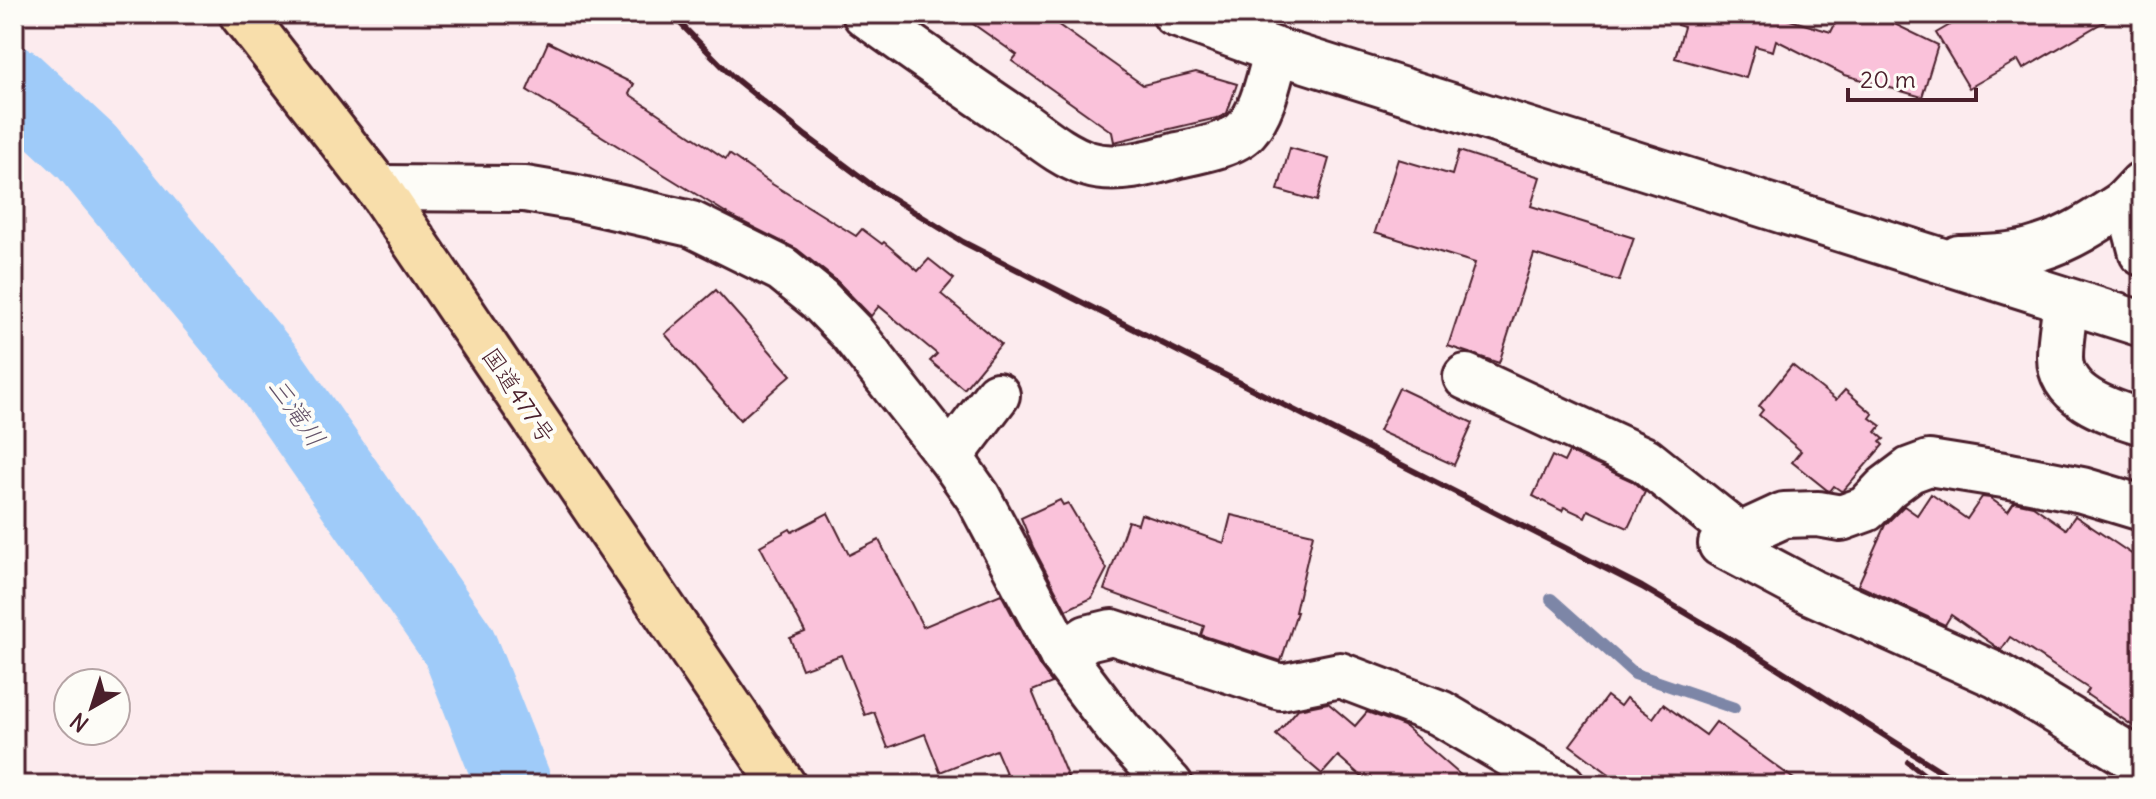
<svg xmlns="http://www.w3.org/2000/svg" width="2156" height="799" font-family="Delius,'Klee One',sans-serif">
<rect width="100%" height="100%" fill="#fcebee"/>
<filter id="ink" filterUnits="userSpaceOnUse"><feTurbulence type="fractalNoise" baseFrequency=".0125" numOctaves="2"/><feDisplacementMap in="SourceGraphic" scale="16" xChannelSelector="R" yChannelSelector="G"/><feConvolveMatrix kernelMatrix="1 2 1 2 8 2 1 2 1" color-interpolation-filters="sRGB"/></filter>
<g filter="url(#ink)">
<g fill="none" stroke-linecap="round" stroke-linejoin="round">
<polyline stroke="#7d86a7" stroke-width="12" points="1551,599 1635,674 1734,708"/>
<polyline stroke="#9fcbf9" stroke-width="76" points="14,84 87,152 267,370 459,646 514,785"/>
</g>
<g fill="#fac2da" stroke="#4a1f2b" stroke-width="2">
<polygon points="959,14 1043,14 1143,85 1196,72 1237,84 1227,113 1221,117 1114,142 1112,132 1012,61 1017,55"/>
<polygon points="1678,14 1784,14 1783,18 1831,32 1840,14 1874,14 1938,45 1922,97 1845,75 1776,40 1773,51 1755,46 1746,78 1675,58 1684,27 1677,25"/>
<polygon points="1969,14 2117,14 2023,69 2018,60 1969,88 1936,33"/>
<polygon points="548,42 634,84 629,94 726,159 729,154 772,184 856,236 862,229 882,244 884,242 918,271 929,259 954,279 941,294 1001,344 964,389 930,361 937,354 879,306 871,316 837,281 797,249 733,217 527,90"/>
<polygon points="1290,148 1329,159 1317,201 1278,190"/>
<polygon points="1459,151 1540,177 1531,206 1634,238 1619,281 1534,254 1499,363 1448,346 1475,263 1375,232 1398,159 1452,175"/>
<polygon points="716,290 791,375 740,420 665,334"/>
<polygon points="1792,365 1836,400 1845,390 1873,414 1870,418 1881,426 1876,432 1884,439 1880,442 1883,445 1844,490 1841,491 1834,486 1830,491 1827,490 1792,462 1801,451 1759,415 1763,410 1759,406"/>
<polygon points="1399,388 1473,423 1454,465 1379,431"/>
<polygon points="1569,452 1632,481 1645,492 1628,528 1588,510 1585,517 1564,507 1562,511 1533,496 1552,456 1564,462"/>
<polygon points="1931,494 1967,519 1982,497 1990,498 2008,511 2014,502 2033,506 2066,529 2075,516 2142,561 2142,732 2086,694 2089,689 2010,637 2001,650 1951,615 1945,625 1858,585 1885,525 1904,506 1917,515"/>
<polygon points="1060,500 1063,505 1068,503 1107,569 1092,598 1066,610 1033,547 1021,518"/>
<polygon points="828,513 849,555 879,540 923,627 1001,594 1040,667 1052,683 1032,691 1071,785 1011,785 996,750 940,772 925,734 888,748 874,712 865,715 841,655 802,669 790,638 805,632 760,546 790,529 792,532"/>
<polygon points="1141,514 1224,543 1231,515 1313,534 1295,612 1297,612 1281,661 1201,635 1204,626 1104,590 1128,521 1138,524"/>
<polygon points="1607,696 1620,706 1626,698 1653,718 1663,704 1706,735 1716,722 1802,785 1624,785 1570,745"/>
<polygon points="1328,703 1355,726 1367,712 1404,726 1472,785 1371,785 1338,756 1322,774 1276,735 1298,709"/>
</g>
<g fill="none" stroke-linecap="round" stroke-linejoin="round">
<defs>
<g id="minor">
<path d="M865 14C916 51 968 87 1020 122 1041 137 1063 156 1088 164 1116 173 1150 163 1178 155 1196 151 1233 145 1246 130 1264 110 1269 77 1277 51"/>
<polyline points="1175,14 1277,51 2142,324"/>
<polyline points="2142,184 2124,203 2133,219 2142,253"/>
<polyline points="378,188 525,189 572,197 691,224 782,269 819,299 852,333 950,457 978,497 1062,655 1119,730 1170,785"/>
<path d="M1959 258C1986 257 2014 257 2040 248 2070 239 2098 220 2124 203"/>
<path d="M2066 301C2064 319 2060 338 2060 357 2060 398 2111 412 2142 422"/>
<polyline points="1466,377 1645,460 1740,536"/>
<polyline points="950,457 997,395"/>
<polyline points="2142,508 2082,490 2010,476 1929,463 1910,470 1886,488 1866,509 1841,518 1818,514 1784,515 1721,544 1811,592 1998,676 2142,763"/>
<polyline points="1062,655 1087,638 1112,632 1281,687 1340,675 1440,713 1562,785"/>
</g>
<polyline id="highway" points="242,14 378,188 783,785"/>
</defs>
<use href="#minor" stroke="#4a1f2b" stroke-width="50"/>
<use href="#highway" stroke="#4a1f2b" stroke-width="50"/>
<use href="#minor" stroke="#fdfcf7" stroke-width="44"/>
<use href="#highway" stroke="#f8deab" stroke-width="44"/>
<g stroke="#4a1f2b" stroke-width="6">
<polyline points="671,14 733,77 806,136 874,187 963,242 1642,587 1749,650 1963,785"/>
<polyline points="1908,762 1937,785"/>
</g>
</g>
</g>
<g text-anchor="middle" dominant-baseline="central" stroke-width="8" stroke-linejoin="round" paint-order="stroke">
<g font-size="24" fill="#4a1f2b" stroke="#fdfcf7">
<text transform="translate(519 395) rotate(56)">国道477号</text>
</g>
<g font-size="26" font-style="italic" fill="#645369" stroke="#fdfcf7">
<text transform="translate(297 412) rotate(55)">三滝川</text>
</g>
</g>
<rect width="2156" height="799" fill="none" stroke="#fdfcf7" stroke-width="48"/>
<rect x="24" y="24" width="2108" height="751" fill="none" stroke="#4a1f2b" stroke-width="3" filter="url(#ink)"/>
<g transform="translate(92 707) rotate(219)"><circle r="38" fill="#fdfcf7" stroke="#b5a4a5" stroke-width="2"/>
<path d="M0-6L14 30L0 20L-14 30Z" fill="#4a1f2b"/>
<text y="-12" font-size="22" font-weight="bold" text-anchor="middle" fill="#4a1f2b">N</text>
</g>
<path d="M1848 88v12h128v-12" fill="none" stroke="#4a1f2b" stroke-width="4"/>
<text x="1860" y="88" font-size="24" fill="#4a1f2b" stroke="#fdfcf7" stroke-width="6" paint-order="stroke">20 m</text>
</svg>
